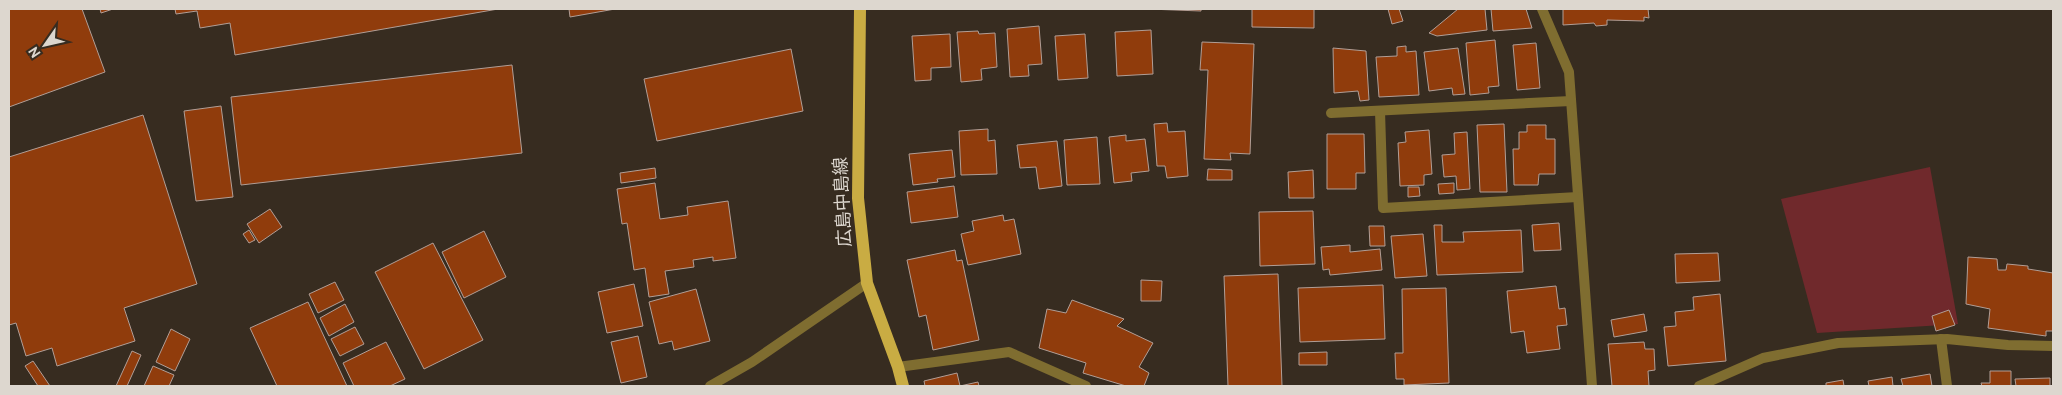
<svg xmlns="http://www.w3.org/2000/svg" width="2062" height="395" font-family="Overpass,'Noto Sans JP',sans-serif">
<rect width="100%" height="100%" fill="#372c20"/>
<polygon fill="#70292c" points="1930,167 1958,324 1817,333 1781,199"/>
<g fill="#903c0c" stroke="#b19e96">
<polygon points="9,9 82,9 105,72 9,107"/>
<polygon points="100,9 113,9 101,13"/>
<polygon points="175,9 498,9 235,55 230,23 200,28 197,11 176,14"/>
<polygon points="569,9 615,9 570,17"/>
<polygon points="1148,9 1201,9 1201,11"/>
<polygon points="1252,9 1314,9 1314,28 1252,27"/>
<polygon points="1388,9 1399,9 1403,21 1392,24"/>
<polygon points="1458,9 1485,9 1487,30 1437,36 1429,33"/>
<polygon points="1491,9 1526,9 1532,28 1493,31"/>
<polygon points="1563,9 1648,9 1649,18 1644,17 1644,21 1607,20 1607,25 1596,26 1594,23 1563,25"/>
<polygon points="1039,26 1042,64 1028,65 1029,76 1010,77 1007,29"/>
<polygon points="1151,30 1153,74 1117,76 1115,32"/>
<polygon points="978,31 979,34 995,33 997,67 981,69 982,80 961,82 957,32"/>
<polygon points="950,34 951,67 931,68 931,80 915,81 912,36"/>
<polygon points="1085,34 1088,78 1058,80 1055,36"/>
<polygon points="1495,40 1499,86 1488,87 1489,93 1470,95 1466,43"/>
<polygon points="1202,42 1254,44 1250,154 1230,153 1231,160 1204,159 1208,70 1200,70"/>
<polygon points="1536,43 1540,88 1517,90 1513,45"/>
<polygon points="1406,46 1406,52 1416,51 1419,95 1379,97 1376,57 1397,56 1397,47"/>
<polygon points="1333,48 1366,51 1369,100 1360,101 1358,91 1334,93"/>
<polygon points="1458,48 1465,94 1453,95 1452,88 1429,91 1424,52"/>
<polygon points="791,49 803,111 657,141 644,79"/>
<polygon points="512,65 522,153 241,185 231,97"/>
<polygon points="221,106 233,197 196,201 184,111"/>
<polygon points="143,115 197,284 124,308 135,341 57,366 52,348 26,356 16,323 9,325 9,157"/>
<polygon points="1167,123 1168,132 1185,131 1188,176 1167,178 1165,166 1157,166 1154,124"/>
<polygon points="1504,124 1507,192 1480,192 1477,125"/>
<polygon points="1527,125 1546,125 1546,139 1555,139 1555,174 1539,174 1538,185 1514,185 1513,149 1519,149 1519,132 1527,132"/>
<polygon points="988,129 988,141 995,140 997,174 961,175 959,131"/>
<polygon points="1429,130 1432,174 1424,175 1424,185 1400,186 1398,143 1406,142 1405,132"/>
<polygon points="1467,132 1470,189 1457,190 1456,176 1444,177 1442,155 1455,154 1454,133"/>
<polygon points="1327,134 1364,134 1365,173 1356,173 1356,189 1327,189"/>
<polygon points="1126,135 1126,141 1145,139 1149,171 1131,173 1132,181 1114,183 1109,137"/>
<polygon points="1097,137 1100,184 1067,185 1064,140"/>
<polygon points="1057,141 1062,186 1039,189 1036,167 1020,168 1017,145"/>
<polygon points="952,150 955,177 937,179 938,182 913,185 909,154"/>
<polygon points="655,168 656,178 621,183 620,173"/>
<polygon points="1208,169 1232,170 1232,180 1207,180"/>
<polygon points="1313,170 1314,198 1289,198 1288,172"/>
<polygon points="655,183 660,219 688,215 687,207 728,201 736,258 713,261 713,257 693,260 694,267 665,271 669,294 649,297 645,268 634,270 627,223 622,224 617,189"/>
<polygon points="1454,183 1454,193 1439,194 1438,184"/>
<polygon points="954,186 958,217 911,223 907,192"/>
<polygon points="1408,187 1419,187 1420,196 1408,197"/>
<polygon points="270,209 282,227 259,243 247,224"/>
<polygon points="1313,211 1315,264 1260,266 1259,212"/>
<polygon points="1003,215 1004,221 1014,219 1021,254 968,265 961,234 974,231 972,221"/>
<polygon points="1559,223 1561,250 1534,251 1532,225"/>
<polygon points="1434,225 1442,225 1442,242 1464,242 1463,232 1521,230 1523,272 1437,275"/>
<polygon points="1369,226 1384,226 1385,246 1370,246"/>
<polygon points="249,230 255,240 249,243 243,234"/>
<polygon points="484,231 506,277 464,298 442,252"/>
<polygon points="1423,234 1427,276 1395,278 1391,236"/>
<polygon points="433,243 483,340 424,369 375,272"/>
<polygon points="1350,245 1350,252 1380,249 1382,270 1330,275 1329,269 1323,270 1321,247"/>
<polygon points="955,250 957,261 962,260 979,340 933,350 926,315 919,317 907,260"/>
<polygon points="1718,253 1720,281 1676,283 1675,254"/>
<polygon points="1968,257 1997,259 1998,270 2006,270 2007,264 2028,266 2028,269 2053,273 2053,331 2046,331 2046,336 1988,328 1990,309 1966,304"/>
<polygon points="1278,274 1282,386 1228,386 1224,276"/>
<polygon points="1141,280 1162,281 1161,301 1141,301"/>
<polygon points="335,282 344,300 318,313 309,294"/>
<polygon points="634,284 643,326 607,333 598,292"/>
<polygon points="1383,285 1385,339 1300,342 1298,288"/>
<polygon points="1556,286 1559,309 1565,308 1567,325 1557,326 1560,349 1527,353 1524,331 1511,333 1507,291"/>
<polygon points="1446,288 1449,383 1404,385 1404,379 1396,379 1395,353 1403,353 1402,289"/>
<polygon points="696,289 710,341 674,350 672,341 659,344 649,302"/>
<polygon points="1720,294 1726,361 1668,366 1664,327 1676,326 1675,312 1694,310 1693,297"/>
<polygon points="1072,300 1124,319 1117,326 1153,343 1139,367 1149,373 1144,386 1126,386 1083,373 1086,363 1039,348 1047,309 1066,313"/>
<polygon points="308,302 347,386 277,386 250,328"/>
<polygon points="345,304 354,322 329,336 320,318"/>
<polygon points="1949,310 1955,325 1936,331 1932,316"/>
<polygon points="1644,314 1647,331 1614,337 1611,320"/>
<polygon points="355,327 364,344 340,356 331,339"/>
<polygon points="171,329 190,339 175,371 156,362"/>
<polygon points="638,336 647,377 621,383 611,342"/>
<polygon points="386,342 405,379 390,386 354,386 343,363"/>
<polygon points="1644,342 1645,349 1654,349 1655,370 1648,371 1649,386 1612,386 1608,344"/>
<polygon points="132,351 141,355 127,386 116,386"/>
<polygon points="1327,352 1327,365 1299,365 1299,353"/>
<polygon points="33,361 50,386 38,386 25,366"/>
<polygon points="153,366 174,375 169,386 144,386"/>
<polygon points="1990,371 2011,371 2011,386 1982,386 1981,383 1990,383"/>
<polygon points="957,373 960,386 925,386 924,381"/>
<polygon points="1930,374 1932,386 1903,386 1901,379"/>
<polygon points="1892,377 1893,386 1869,386 1868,381"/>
<polygon points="2050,378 2050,386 2016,386 2015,379"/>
<polygon points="1843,380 1844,386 1826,386 1826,383"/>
<polygon points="978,382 979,386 960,386"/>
</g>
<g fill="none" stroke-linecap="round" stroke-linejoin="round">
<g stroke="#7f6d30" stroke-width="10">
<polyline points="1542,9 1569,72 1592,386"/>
<polyline points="1380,111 1383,208 1578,197"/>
<polyline points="1331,113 1571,101"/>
<polyline points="1941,339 1947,386"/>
<polyline points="898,367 1009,352 1086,386"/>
<polyline points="1699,386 1763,358 1838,343 1947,339 2008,345 2053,346"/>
</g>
<polyline stroke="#7f6d30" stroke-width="10" points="710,386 752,362 867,283"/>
<polyline stroke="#c9ac43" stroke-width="12" points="860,9 858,198 867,283 898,367 903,386"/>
</g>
<g text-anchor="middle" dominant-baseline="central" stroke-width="4" stroke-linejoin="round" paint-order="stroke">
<g font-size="18" fill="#ddd7cf" stroke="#372c20">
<text transform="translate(844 202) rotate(-93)">広島中島線</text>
</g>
</g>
<rect width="2062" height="395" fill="none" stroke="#ddd7cf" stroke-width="20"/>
<g transform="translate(45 45) rotate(236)" stroke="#372c20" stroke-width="4" paint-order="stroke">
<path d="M0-4L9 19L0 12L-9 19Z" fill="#ddd7cf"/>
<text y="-8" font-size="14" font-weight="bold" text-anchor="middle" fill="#ddd7cf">N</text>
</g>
</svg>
